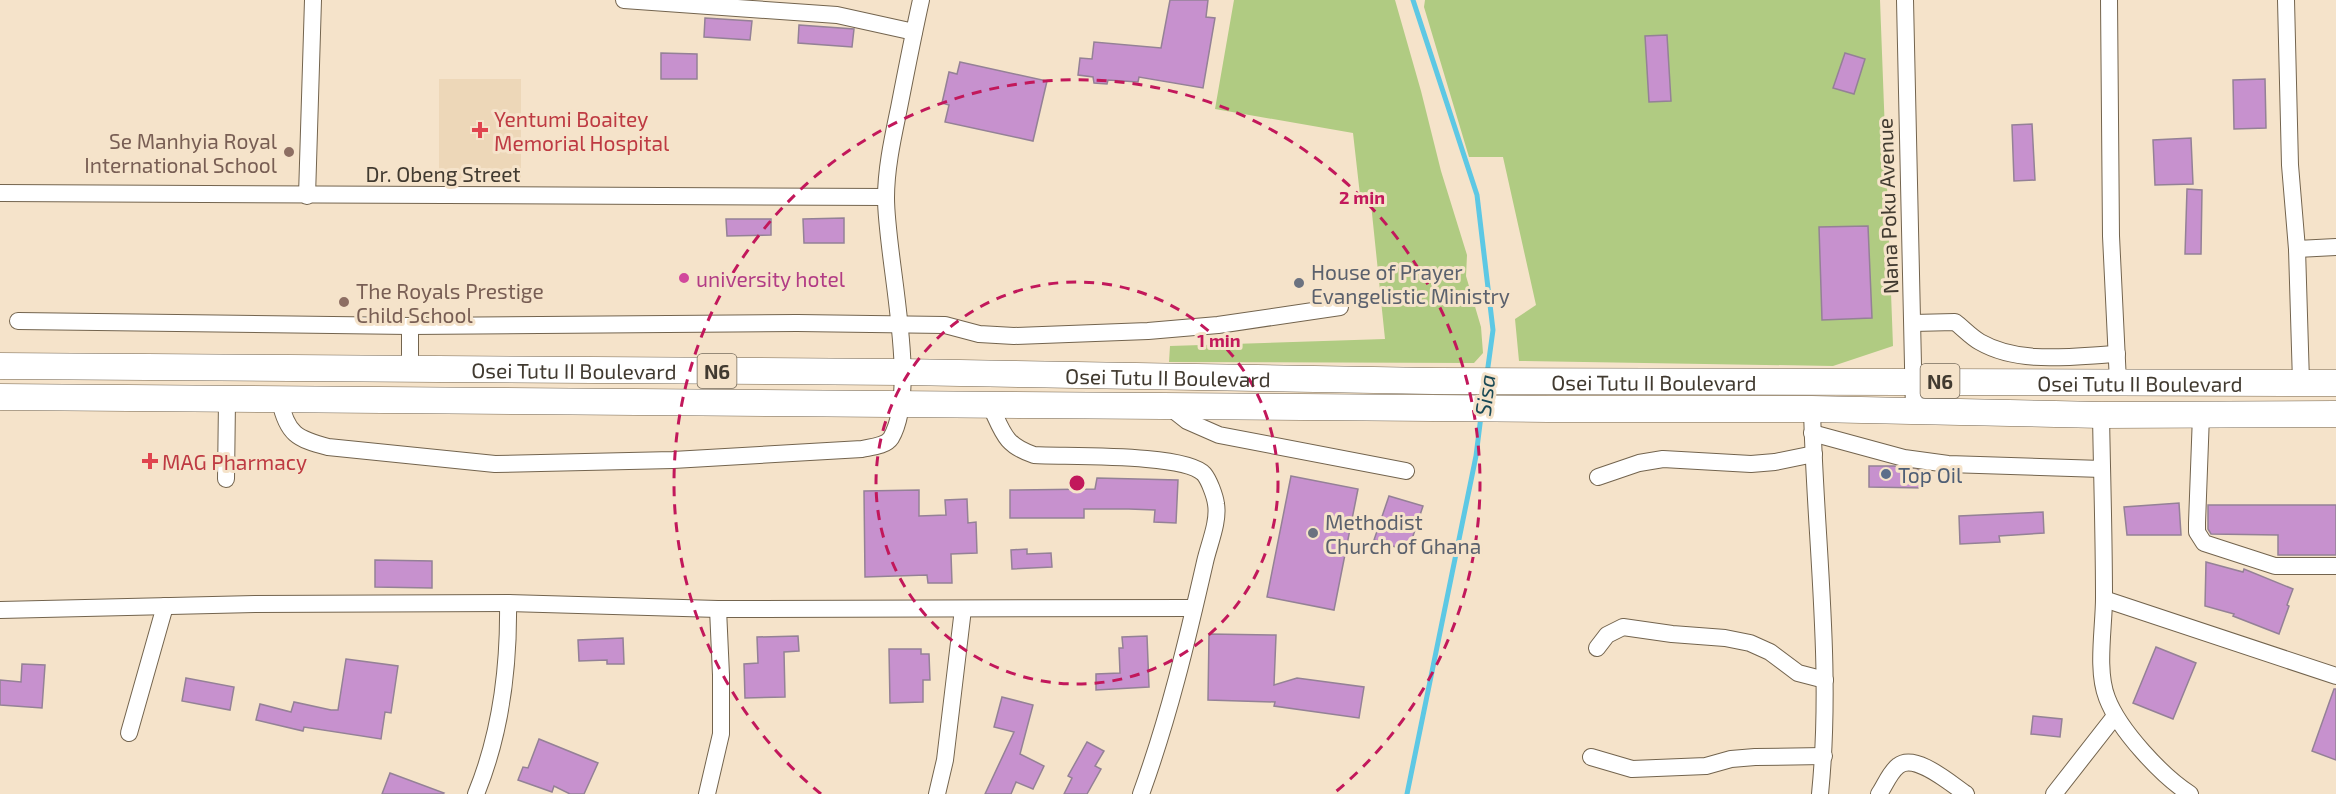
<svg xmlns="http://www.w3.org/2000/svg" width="2336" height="794" font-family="'Exo 2',sans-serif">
<rect width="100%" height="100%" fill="#f5e3ca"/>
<rect fill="#edd7b8" x="439" y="79" width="82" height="102"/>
<g fill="#b0cb82">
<polygon points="1234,0 1395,0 1421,91 1441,171 1467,255 1466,276 1481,327 1483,353 1474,363 1169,362 1170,346 1385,339 1370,194 1360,195 1353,133 1215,109"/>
<polygon points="1425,0 1880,0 1893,346 1833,366 1519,361 1515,319 1536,305 1503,157 1469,157 1424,7"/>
</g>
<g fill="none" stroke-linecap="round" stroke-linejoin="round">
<g stroke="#5dc8e4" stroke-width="5">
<polyline points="1413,0 1477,195 1493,330 1487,374"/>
<polyline points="1407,794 1476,456 1481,416"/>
</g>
</g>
<g fill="#c791ce" stroke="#948196" stroke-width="1.5">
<polygon points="1170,0 1208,0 1206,17 1215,18 1203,88 1139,77 1138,82 1108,80 1107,84 1094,83 1093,77 1078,75 1080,58 1092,59 1094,42 1161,48"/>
<polygon points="705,18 752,21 750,40 704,37"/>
<polygon points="799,25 854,29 852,47 798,43"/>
<polygon points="1667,35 1671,101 1649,102 1645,36"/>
<polygon points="661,53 697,54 697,79 661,79"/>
<polygon points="1845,53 1865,59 1854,94 1833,88"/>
<polygon points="960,62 1047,81 1033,141 945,122 949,105 942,103 949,72 957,74"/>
<polygon points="2265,79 2266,128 2234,129 2233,80"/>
<polygon points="2032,124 2035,180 2014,181 2012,125"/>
<polygon points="2191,138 2193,184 2155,185 2153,140"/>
<polygon points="2187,189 2202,190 2201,254 2185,254"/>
<polygon points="844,218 844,243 804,243 803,219"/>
<polygon points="726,219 771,219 771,235 727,236"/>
<polygon points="1868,226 1872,318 1822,320 1819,227"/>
<polygon points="1869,466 1894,466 1924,471 1924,488 1869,487"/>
<polygon points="1291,476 1358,489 1334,610 1267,597"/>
<polygon points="1097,478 1178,480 1176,523 1154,522 1155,510 1129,509 1084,509 1084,518 1010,518 1010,490 1095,489"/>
<polygon points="919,490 919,516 946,515 945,500 967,499 968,523 976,522 977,553 951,554 952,583 928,583 927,575 865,577 864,491"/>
<polygon points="1389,496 1423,506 1408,551 1374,540"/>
<polygon points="2179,503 2181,535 2127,535 2124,507"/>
<polygon points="2208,505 2336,505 2336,555 2278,555 2278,535 2211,534 2208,529"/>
<polygon points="2043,512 2044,533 1999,536 2000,542 1960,544 1959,516"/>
<polygon points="1027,549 1027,554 1051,553 1052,567 1012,569 1011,550"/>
<polygon points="375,560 432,561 432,588 375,587"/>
<polygon points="2206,562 2243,572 2244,569 2293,589 2287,605 2289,606 2279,634 2233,616 2234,614 2205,606"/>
<polygon points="1209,634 1276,635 1274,685 1297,678 1364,687 1359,718 1274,706 1275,702 1208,700"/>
<polygon points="798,636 799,651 784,652 785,697 745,698 744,664 758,663 757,637"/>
<polygon points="1147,636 1149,687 1096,690 1096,674 1120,673 1119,648 1123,648 1122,637"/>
<polygon points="623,638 624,664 607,664 607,660 579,661 578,640"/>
<polygon points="2156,647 2196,663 2173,719 2133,703"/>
<polygon points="889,649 921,649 921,654 929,654 930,680 923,680 923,702 890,703"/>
<polygon points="346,659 398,666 391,713 385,712 381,739 304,727 303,731 256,720 260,704 291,712 294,702 331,710 338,710"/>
<polygon points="22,664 45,665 42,708 0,705 0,680 21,682"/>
<polygon points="186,678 234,687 230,710 182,701"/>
<polygon points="2334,689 2336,689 2336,760 2312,751"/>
<polygon points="1002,697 1033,705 1020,754 1044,766 1033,789 1016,782 1011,794 985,794 1014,732 994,727"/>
<polygon points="2033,716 2062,719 2060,737 2031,734"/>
<polygon points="539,739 598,763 584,794 570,794 554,786 552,792 518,780 523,767 528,768"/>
<polygon points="1087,742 1104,751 1095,766 1101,769 1087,794 1064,794 1072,778 1068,776"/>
<polygon points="390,773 444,793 443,794 382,794"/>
</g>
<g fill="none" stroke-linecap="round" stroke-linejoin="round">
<defs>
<g id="minor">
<polyline points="624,0 837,15 914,32"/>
<polyline points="1905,0 1914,411"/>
<polyline points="2109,0 2111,236 2118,382"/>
<polyline points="2286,0 2290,165 2297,249 2301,382"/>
<polyline points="0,193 886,197"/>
<polyline points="307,196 313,0"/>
<polyline points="2297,249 2336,247"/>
<polyline points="18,321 410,326 797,323 945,325 979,334 1014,336 1148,331 1218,325 1340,307"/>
<path d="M1913 323 1955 322C1963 328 1971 337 1980 342 2020 365 2073 356 2117 354"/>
<polyline points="410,326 410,369"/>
<path d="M280 401C287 434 297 439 328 447L495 464 673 460 862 449C871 447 886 446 891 438 920 388 886 258 886 198 886 168 893 137 899 108 906 72 913 36 921 0"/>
<path d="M990 405C1003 432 1004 445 1034 455 1066 457 1185 453 1204 474 1209 480 1215 496 1216 504 1219 522 1209 544 1205 562 1187 641 1169 717 1141 794"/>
<polyline points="1168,406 1187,421 1219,435 1406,471"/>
<path d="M1812 409C1815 538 1833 665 1820 794"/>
<path d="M2101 415C2102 476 2104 537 2104 598 2104 628 2096 670 2107 698 2119 730 2162 776 2190 794"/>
<polyline points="2201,415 2197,523 2197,532 2204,543 2275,566 2336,566"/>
<polyline points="1812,433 1904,458 1948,464 2102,469"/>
<polyline points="1598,477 1639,463 1663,459 1751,464 1775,462 1814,454"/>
<polyline points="226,479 227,400"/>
<polyline points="2104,599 2336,676"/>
<polyline points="0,610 255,604 508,603 718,609 1194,608"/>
<polyline points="1597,648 1607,635 1623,627 1672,634 1725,638 1750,643 1770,652 1798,673 1825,680"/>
<polyline points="129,733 165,606"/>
<polyline points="1591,757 1632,769 1706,766 1731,759 1755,757 1824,756"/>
<path d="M476 794C501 733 509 669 508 603"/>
<polyline points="707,794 721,734 721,675 718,609"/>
<polyline points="937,794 945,760 963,609"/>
<path d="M1879 794C1885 785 1890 772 1898 766 1915 752 1951 784 1966 794"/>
<polyline points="2054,794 2115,716"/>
</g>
<g id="highway">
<path id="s1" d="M0 366 902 372 1433 381 2336 383"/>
<polyline points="0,397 1548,409 1812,409 2101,415 2336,414"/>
</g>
</defs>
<use href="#minor" stroke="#73644e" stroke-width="18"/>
<use href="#highway" stroke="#73644e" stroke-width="27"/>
<use href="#minor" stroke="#fff" stroke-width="16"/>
<use href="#highway" stroke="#fff" stroke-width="26"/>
</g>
<g fill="none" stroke="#c2185b" stroke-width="3" stroke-dasharray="10 8">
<circle cx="1077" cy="483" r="201"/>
<path d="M821 794A403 403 0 1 1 1333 794"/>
</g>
<g fill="#e0444e" stroke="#f5e3ca" stroke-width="2">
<path d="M477 121h6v6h6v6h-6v6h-6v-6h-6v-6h6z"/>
<path d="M147 452h6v6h6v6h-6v6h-6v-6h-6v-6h6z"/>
</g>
<g fill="#8d6e63" stroke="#f5e3ca" stroke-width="2">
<circle cx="289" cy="152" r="6"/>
<circle cx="344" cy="302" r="6"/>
</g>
<circle fill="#d1479c" stroke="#f5e3ca" stroke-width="2" cx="684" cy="278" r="6"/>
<g fill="#6b7280" stroke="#f5e3ca" stroke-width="2">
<circle cx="1299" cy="283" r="6"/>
<circle cx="1313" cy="533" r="6"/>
</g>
<circle fill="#5c6f8a" stroke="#f5e3ca" stroke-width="2" cx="1886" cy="474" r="6"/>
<g text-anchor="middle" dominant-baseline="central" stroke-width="6" stroke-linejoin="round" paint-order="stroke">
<g fill="#f5e3ca" stroke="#776d5e" stroke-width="1.5">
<rect x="697.5" y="354" width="39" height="34" rx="4.5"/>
<rect x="1920.5" y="364" width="39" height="34" rx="4.5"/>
</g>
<g font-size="20" font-weight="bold" fill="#413a30">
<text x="717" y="371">N6</text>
<text x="1940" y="381">N6</text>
</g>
<g font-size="21" fill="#be3a42" stroke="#f5e3ca" text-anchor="start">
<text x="494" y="118">Yentumi Boaitey<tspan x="494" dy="24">Memorial Hospital</tspan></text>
<text x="162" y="461">MAG Pharmacy</text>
</g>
<g font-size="21" fill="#785e54" stroke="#f5e3ca" text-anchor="end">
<text x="277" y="140">Se Manhyia Royal<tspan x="277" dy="24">International School</tspan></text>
<text x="356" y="290" text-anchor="start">The Royals Prestige<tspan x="356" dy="24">Child School</tspan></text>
</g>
<g font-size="21" fill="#413a30" stroke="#f5e3ca">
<text x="443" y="173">Dr. Obeng Street</text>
<text transform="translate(1887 206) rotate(-92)">Nana Poku Avenue</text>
<text stroke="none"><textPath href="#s1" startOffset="574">Osei Tutu II Boulevard</textPath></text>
<text stroke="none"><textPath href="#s1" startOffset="1168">Osei Tutu II Boulevard</textPath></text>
<text stroke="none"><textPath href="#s1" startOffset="1654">Osei Tutu II Boulevard</textPath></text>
<text stroke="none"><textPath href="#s1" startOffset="2140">Osei Tutu II Boulevard</textPath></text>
</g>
<g font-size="21" fill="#5b616d" stroke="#f5e3ca" text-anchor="start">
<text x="1311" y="271">House of Prayer<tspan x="1311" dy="24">Evangelistic Ministry</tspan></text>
<text x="1325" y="521">Methodist<tspan x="1325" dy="24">Church of Ghana</tspan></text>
</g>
<g font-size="21" fill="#b23c85" stroke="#f5e3ca" text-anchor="start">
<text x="696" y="278">university hotel</text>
</g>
<g font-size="21" fill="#4e5e75" stroke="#f5e3ca" text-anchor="start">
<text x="1898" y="474">Top Oil</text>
</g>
<g font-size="22" font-style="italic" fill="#1a4955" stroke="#f5e3ca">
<text transform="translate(1484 395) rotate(-83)">Sisa</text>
</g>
</g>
<circle cx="1077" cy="483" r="9" fill="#c2185b" stroke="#f5e3ca" stroke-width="3"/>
<g font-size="18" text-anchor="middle" font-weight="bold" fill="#c2185b" stroke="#f5e3ca" stroke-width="6" stroke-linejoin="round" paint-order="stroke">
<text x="1362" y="204">2 min</text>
<text x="1219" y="347">1 min</text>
</g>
</svg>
